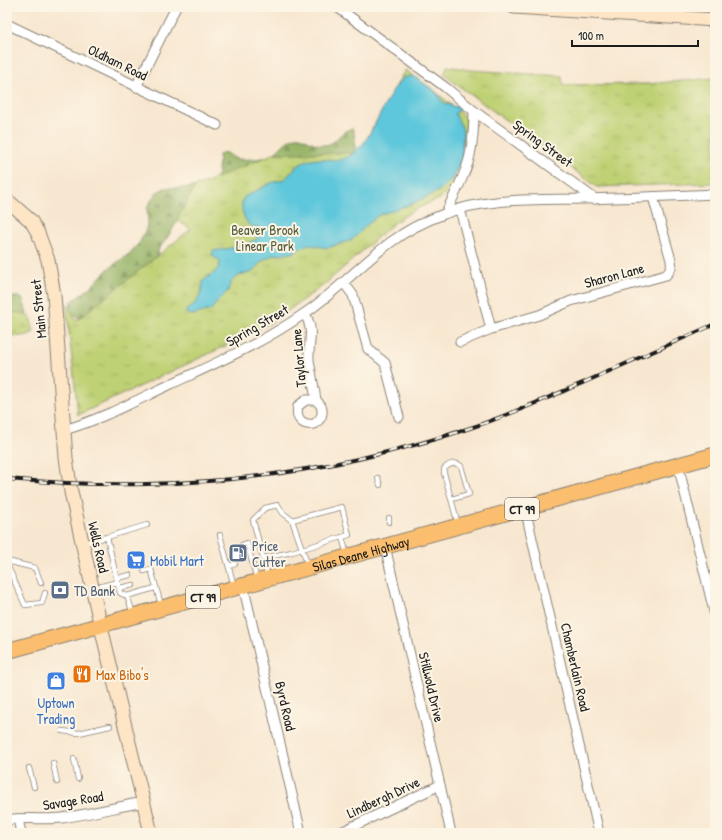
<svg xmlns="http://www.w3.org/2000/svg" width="722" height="840" font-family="'Patrick Hand',sans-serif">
<defs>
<pattern id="forest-firs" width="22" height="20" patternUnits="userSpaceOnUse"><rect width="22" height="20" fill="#97b366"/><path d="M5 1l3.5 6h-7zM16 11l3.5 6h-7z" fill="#7a9153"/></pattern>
<pattern id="wetland-marsh" width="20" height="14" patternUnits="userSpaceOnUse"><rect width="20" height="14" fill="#bfd174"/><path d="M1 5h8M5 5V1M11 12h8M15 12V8" fill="none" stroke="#a4b364"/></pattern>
<pattern id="park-tufts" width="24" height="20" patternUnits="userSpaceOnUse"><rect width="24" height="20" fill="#bfd174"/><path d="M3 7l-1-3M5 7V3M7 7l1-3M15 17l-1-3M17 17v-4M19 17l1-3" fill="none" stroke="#a4b364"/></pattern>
</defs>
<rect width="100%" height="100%" fill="#fcf5e5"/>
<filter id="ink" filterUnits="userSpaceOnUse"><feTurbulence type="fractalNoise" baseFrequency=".025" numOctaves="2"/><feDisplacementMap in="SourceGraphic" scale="8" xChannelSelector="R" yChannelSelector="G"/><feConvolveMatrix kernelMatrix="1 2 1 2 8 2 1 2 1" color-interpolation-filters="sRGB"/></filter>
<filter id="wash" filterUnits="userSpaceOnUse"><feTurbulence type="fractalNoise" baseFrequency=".012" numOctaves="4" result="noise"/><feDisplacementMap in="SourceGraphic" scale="16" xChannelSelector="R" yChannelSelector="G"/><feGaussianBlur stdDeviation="0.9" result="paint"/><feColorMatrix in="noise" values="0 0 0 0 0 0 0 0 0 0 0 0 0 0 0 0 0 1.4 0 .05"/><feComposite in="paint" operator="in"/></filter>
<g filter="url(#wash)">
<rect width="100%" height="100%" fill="#f8e7d0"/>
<g fill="url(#forest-firs)" stroke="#5a6841">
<path d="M350 129H353C355 135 356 147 354 153L185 206 171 232 159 249 154 263 79 319 77 316H72L69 312 71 302 90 288 108 269 129 254 140 242 146 229 148 218 147 209 149 204 157 192 165 188H179L192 187 212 182 218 174 219 155 221 153C229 151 230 157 237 159 242 160 257 159 262 158 279 156 280 142 296 137 303 135 313 146 325 145 337 144 339 132 350 129Z"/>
<polygon points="13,297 18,297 23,299 27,314 7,313 7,300"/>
</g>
<path fill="url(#wetland-marsh)" stroke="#6e7648" d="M7 313H20L30 317 34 332C27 337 16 336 7 337Z"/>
<g fill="url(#park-tufts)" stroke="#6e7648">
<polygon points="447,66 470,70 562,76 563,85 647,84 715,78 715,183 597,187 444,75"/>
<polygon points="405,70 434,90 465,117 467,124 466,134 457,169 451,187 441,198 414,210 395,222 324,285 272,322 234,342 78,415 66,303 76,321 191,229 177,220 195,187 275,153 359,153"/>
</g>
<path fill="#5fc7dc" stroke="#3e727c" d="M410 76 415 77 432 89 439 96 443 102 454 107 459 105 460 110 455 113 463 130 462 159 453 177 448 183 437 192 429 196 409 205 379 215 370 222 352 240 327 248 308 244 292 253 273 255 262 261 251 273 243 274 236 277 232 281 227 292 217 302 211 310 192 315 186 313V310C198 305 202 293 203 281 209 275 221 271 220 261 217 258 210 257 213 251L242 246 257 239 259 233 258 227 250 226C243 219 239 205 244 197L271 183 285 179 295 168 305 161 318 159 339 160 350 156 363 144 369 135 393 90 403 78Z"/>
</g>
<g filter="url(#ink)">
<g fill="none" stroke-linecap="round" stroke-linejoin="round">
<defs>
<g id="lane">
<polyline points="378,478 380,485"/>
<path d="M452 499 469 494 461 466C455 461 449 464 444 469V473L458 524"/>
<polyline points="389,518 389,522"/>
<polyline points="147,525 107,537 120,593 127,596 155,588"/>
<polyline points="220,535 234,586"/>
<polyline points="342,537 347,555"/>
<polyline points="84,543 107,537"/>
<polyline points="242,545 247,543 257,580"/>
<polyline points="263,558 292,552 349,535 342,507 292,520"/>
<polyline points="7,561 35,568 41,583"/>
<polyline points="229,566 235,564"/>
<polyline points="9,569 25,605 42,603 45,593"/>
<polyline points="144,571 151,569 161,605"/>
<polyline points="268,577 253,520 265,508 278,505 283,513 292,520 308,566"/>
<polyline points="117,578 130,575"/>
<polyline points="94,588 118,582"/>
<polyline points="119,588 133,585"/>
<polyline points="127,596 133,613"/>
<polyline points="62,731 79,733 110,726"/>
<polyline points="74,759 78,779"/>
<polyline points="53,763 57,782"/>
<polyline points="29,768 34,787"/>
</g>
<g id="street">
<polyline points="337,7 445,87 474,111 595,199"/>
<polyline points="7,24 217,125"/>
<polyline points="136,87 176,7"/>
<polyline points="460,209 491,329"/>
<path d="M446 213C454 194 466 175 470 155 473 141 474 126 474 111"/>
<polyline points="344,283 353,295 368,349 385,363 399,417"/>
<path d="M305 314C315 331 308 342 309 360 311 373 314 387 316 400 325 408 324 418 314 424 302 426 295 418 298 406L306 400H316"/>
<path d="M460 342 491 329 539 315 571 301 666 275C671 270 672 267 671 260L653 197"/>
<path d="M64 430C100 420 135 401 169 385 216 363 263 343 305 313 336 292 361 264 391 242 407 230 425 221 444 214 487 197 537 200 583 199 627 198 671 196 715 194"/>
<polyline points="678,465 715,615"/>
<polyline points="525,508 599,833"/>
<polyline points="385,546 451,833"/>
<polyline points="243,585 301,833"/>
<polyline points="18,819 21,833"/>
<path d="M7 820C25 817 44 820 62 818 89 814 117 807 144 802"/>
<polyline points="339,833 440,785"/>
</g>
<g id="secondary">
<polyline points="514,7 715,20"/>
<polyline points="7,200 31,221 38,233 48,260 54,295 66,458 71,492 101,627 151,833"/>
</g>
<g id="primary">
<path id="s1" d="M7 651 715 455"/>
</g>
</defs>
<use href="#lane" stroke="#8a8276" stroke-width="6"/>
<use href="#street" stroke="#8a8276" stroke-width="11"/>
<use href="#secondary" stroke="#8a8276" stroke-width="15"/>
<use href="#primary" stroke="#8a8276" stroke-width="17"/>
<use href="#lane" stroke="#fff" stroke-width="4.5"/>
<use href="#street" stroke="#fff" stroke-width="9"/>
<use href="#secondary" stroke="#fde5c5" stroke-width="13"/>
<use href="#primary" stroke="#fbbe6e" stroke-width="15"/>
<defs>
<path id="rail" d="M7 479C54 483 100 485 147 484 255 482 364 463 467 429 508 416 547 398 587 381 629 362 672 343 715 324"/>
</defs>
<use href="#rail" stroke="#1c1c1c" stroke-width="4"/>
<use href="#rail" stroke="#fcf5e5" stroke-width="2.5" stroke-dasharray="8" stroke-linecap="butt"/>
</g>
</g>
<defs>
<symbol id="fuel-square" viewBox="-11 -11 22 22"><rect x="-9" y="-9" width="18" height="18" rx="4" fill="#5c6f8a" stroke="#fcf5e5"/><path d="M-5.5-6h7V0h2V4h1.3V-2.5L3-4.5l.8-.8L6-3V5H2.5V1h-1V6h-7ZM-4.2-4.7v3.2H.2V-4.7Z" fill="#fff"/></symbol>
<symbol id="supermarket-square" viewBox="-11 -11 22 22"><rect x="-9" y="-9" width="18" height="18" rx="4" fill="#3f7fe0" stroke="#fcf5e5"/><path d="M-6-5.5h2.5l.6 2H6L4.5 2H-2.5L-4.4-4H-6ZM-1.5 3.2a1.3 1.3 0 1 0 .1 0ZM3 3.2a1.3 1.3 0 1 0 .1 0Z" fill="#fff"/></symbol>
<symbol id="bank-square" viewBox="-11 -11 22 22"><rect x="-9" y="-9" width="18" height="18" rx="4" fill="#5c6f8a" stroke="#fcf5e5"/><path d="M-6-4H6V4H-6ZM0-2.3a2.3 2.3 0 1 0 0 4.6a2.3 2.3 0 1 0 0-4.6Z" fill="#fff"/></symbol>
<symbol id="restaurant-square" viewBox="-11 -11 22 22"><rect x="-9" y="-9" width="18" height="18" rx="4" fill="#e8710a" stroke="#fcf5e5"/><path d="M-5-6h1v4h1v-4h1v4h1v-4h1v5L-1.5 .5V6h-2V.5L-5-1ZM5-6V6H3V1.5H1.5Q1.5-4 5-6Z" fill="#fff"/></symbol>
<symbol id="shop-square" viewBox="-11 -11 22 22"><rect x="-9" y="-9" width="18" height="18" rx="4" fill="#3f7fe0" stroke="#fcf5e5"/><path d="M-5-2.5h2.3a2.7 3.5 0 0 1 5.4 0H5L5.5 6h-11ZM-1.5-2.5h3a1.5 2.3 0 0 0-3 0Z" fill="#fff"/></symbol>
</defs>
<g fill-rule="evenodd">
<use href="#fuel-square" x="227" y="542" width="22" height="22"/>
<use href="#supermarket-square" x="125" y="549" width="22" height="22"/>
<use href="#bank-square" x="49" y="579" width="22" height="22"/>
<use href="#restaurant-square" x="71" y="663" width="22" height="22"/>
<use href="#shop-square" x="45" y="670" width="22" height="22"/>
</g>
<g text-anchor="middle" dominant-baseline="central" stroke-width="4" stroke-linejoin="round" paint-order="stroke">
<g fill="#fcf5e5" stroke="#5f5d58" stroke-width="1">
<rect x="505" y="498" width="34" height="22" rx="3"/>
<rect x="186" y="586" width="34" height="22" rx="3"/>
</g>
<g font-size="13" font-weight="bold" fill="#1c1c1c">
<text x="522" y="509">CT 99</text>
<text x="203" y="597">CT 99</text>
</g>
<g font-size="14" fill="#1c1c1c" stroke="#fcf5e5">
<text transform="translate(118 62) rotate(26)">Oldham Road</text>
<text transform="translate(543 143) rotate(36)">Spring Street</text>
<text transform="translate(614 275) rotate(-15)">Sharon Lane</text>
<text transform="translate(38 309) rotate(-96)">Main Street</text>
<text transform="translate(257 325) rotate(-30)">Spring Street</text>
<text transform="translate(298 358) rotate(-95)">Taylor Lane</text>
<text transform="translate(99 547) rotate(77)">Wells Road</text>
<text stroke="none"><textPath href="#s1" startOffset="367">Silas Deane Highway</textPath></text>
<text transform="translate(576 667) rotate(77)">Chamberlain Road</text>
<text transform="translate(432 687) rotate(77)">Stillwold Drive</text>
<text transform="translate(286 706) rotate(77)">Byrd Road</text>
<text transform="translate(383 797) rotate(-25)">Lindbergh Drive</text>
<text transform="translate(73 800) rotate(-9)">Savage Road</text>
</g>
<g font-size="14" fill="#555b3b" stroke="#fcf5e5">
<text x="265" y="229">Beaver Brook<tspan x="265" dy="16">Linear Park</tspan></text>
</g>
<g font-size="14" fill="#4e5e75" stroke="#fcf5e5" text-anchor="start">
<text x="252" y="545">Price<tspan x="252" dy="16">Cutter</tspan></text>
<text x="74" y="590">TD Bank</text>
</g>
<g font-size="14" fill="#366cbe" stroke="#fcf5e5" text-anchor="start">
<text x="150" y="560">Mobil Mart</text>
<text x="56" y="702" text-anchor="middle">Uptown<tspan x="56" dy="16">Trading</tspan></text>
</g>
<g font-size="14" fill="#c56008" stroke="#fcf5e5" text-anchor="start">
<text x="96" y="674">Max Bibo's</text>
</g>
</g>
<rect width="722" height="840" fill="none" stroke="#fcf5e5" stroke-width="24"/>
<path d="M572 40v6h126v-6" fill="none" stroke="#1c1c1c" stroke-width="2"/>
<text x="578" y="40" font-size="12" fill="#1c1c1c" stroke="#fcf5e5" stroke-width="3" paint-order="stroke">100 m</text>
</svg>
